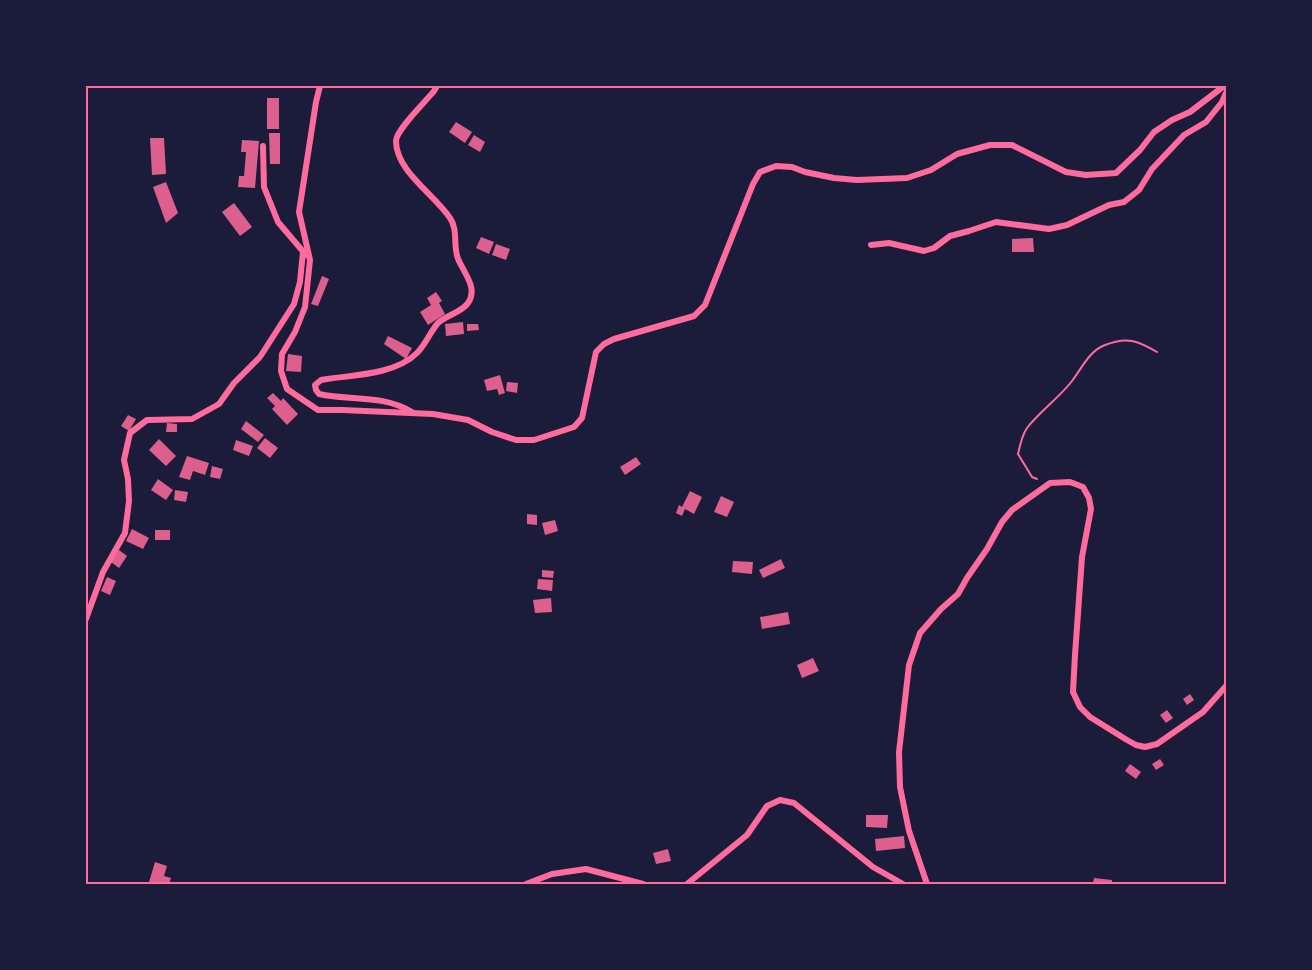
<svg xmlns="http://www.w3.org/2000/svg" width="1312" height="970" font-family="'Archivo Narrow',sans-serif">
<rect width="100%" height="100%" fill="#1b1b3a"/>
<g fill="#dd5f8e">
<rect x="267" y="98" width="12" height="31"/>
<polygon points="456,122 472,132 465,143 449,132"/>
<polygon points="269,133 280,133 280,164 270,164"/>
<polygon points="474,135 485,142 480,152 468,145"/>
<polygon points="150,138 164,138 166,174 152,175"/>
<polygon points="242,140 259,141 255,188 238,187 239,176 244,176 246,152 241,152"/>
<polygon points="166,182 178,213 166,223 153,187"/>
<polygon points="234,203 252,227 240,236 222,212"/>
<polygon points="481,237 494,242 489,254 476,248"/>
<polygon points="1033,238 1034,252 1012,252 1012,239"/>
<polygon points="496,244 510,249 506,260 492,255"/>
<polygon points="322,276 329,279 318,306 311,304"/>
<polygon points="436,292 442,301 439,303 445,314 428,325 420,312 431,305 427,298"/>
<polygon points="463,322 464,334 446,336 445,324"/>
<polygon points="467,324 478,324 479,330 467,331"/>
<polygon points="388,336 412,348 406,359 384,344"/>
<polygon points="288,354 302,356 301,372 286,371"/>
<polygon points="500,375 505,393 499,395 497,389 487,391 484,380"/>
<polygon points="507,382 518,383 517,393 506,391"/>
<polygon points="273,393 281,401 283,398 298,414 287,425 272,409 275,406 267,398"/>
<polygon points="128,415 136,419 129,431 121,426"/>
<polygon points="246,421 264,435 258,442 241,429"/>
<polygon points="167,423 177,424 177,432 166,432"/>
<polygon points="265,438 278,448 270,458 257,448"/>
<polygon points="159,439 176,456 166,466 149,450"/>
<polygon points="236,440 253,446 249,456 233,450"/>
<polygon points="187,456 209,463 205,475 193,471 190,480 179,477"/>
<polygon points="636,457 641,464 625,475 620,467"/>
<polygon points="212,466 223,469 220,479 210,477"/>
<polygon points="158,479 173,490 166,500 151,490"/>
<polygon points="175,490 188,492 186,502 174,500"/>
<polygon points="690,491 702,497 694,514 685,509 682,516 676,513 679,505 682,507"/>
<polygon points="721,496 734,502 727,517 714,512"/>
<polygon points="527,514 537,515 537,525 527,524"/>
<polygon points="555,520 558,531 545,535 542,523"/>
<polygon points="132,529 149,538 143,549 126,541"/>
<rect x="155" y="530" width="15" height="10"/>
<polygon points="119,550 127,556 119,568 111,562"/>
<polygon points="781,559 785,568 763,578 759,570"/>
<polygon points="733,561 753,562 752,574 732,572"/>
<polygon points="542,570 554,571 553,578 542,577"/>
<polygon points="107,577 116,581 110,595 101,591"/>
<polygon points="538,579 553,580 552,591 537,589"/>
<polygon points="551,598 552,612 535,613 533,600"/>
<polygon points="788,612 790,624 762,629 760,617"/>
<polygon points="813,658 819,671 802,678 797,665"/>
<polygon points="1190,694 1194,700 1187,705 1183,699"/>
<polygon points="1167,710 1173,718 1166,723 1160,715"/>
<polygon points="1160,759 1164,765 1156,770 1152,764"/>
<polygon points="1130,764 1141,772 1136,779 1125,771"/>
<polygon points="866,815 888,815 887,828 866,827"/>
<polygon points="904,836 905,848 876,851 875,839"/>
<polygon points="668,849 671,861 656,864 653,853"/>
<polygon points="155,862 167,866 164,876 171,878 169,884 156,884 149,882"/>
<polygon points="1094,878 1112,880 1112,884 1093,884"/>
</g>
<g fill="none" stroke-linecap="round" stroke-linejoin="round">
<path stroke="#ff6b9d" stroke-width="2" d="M1037 479 1032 477 1018 454C1020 445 1022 435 1027 428 1040 411 1059 398 1072 381 1082 368 1089 351 1105 345 1127 336 1138 341 1157 352"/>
<g stroke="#ff6b9d" stroke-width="6">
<polyline points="320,86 316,102 299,212 310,260 305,307 295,332 282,354 281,371 287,389 318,410 342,410 433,414 468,420 492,432 516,440 534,440 574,427 582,418 596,352 604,344 614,339 694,316 705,305 753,184 760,172 776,166 792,167 805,172 834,178 857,180 907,178 931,170 957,154 990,145 1012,145 1066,172 1086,175 1116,173 1140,150 1154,132 1172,120 1190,112 1224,86"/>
<polyline points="263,146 264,187 278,222 306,255"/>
<polyline points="871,245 889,243 924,251 934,248 950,236 969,231 996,222 1049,229 1067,225 1109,205 1124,202 1139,190 1152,169 1184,135 1206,122 1222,102 1226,93"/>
<path d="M412 412C382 394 351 401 319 394L316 390 315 385 321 380 327 379C355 375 396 374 417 353 426 344 430 332 438 323 447 315 462 312 468 303 478 289 465 274 459 261 452 248 459 231 450 218 434 194 396 171 396 141 396 130 426 101 434 91L437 86"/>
<polyline points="86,619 103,572 125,533 129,501 128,479 124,460 130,433 147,420 192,419 219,404 234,383 260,357 294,304 300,282 303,252"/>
<polyline points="526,884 552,874 586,869 643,884"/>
<polyline points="687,884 747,835 767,806 780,800 794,803 873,867 903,884"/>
<polyline points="927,884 909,831 900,787 899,752 909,665 920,633 941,609 958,594 967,578 987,549 1002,522 1012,510 1050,483 1070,482 1083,487 1089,498 1091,509 1082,557 1075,655 1073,692 1080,707 1090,717 1127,740 1136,745 1145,747 1157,744 1203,712 1226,686"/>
</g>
</g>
<rect width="1312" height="970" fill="none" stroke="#1b1b3a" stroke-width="174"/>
<rect x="87" y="87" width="1138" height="796" fill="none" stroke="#ff6b9d" stroke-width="2"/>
</svg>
